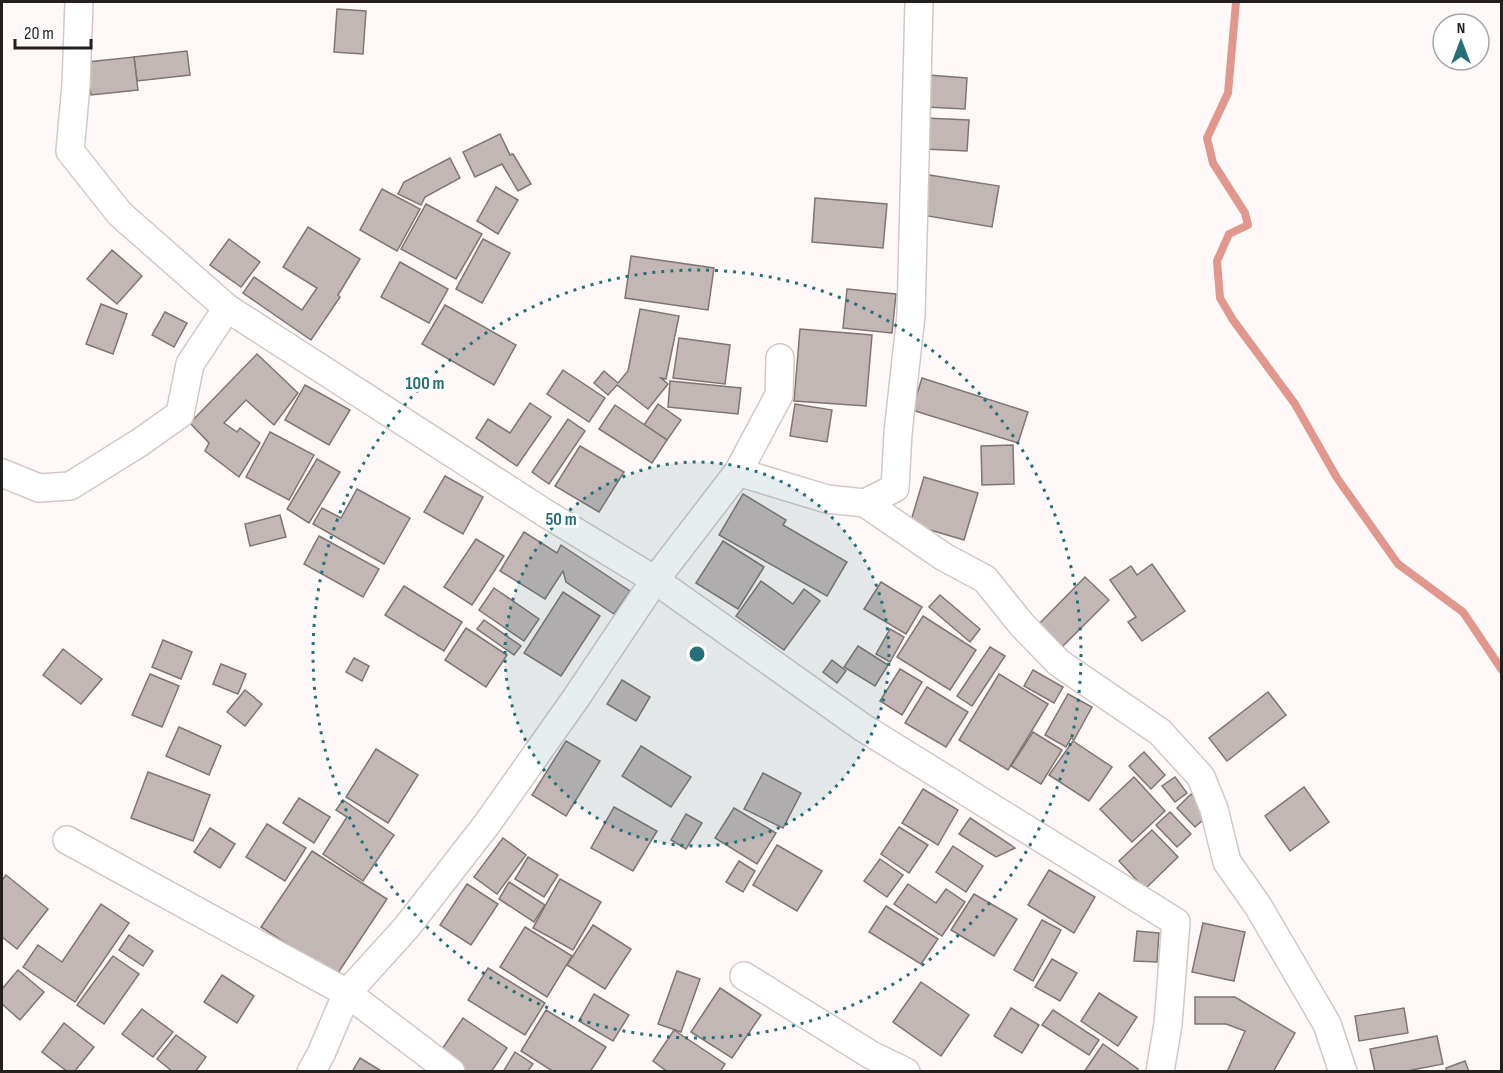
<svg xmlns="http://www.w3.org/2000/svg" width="1503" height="1073" font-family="'Sofia Sans Condensed',sans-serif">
<rect width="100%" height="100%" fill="#fef9f8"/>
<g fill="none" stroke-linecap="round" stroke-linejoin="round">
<polyline stroke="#e0978d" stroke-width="8" points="1236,2 1228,93 1207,138 1213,163 1245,213 1248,225 1229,234 1217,261 1220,298 1233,320 1295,404 1337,478 1398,564 1463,612 1502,670"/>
</g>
<g fill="#c2b7b5" stroke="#7f7573" stroke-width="1.5">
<polygon points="337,9 366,11 363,54 334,52"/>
<polygon points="187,51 190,75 137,81 134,57"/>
<polygon points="134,57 138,90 91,95 87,62"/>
<polygon points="928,75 967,78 965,109 926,107"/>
<polygon points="925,118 969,120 967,151 924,149"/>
<polygon points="500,134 510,155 513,154 531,184 518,191 502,164 475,177 463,152"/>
<polygon points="450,158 460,178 425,197 421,205 398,194 404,182"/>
<polygon points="923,174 999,186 992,227 916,214"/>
<polygon points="496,187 518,200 498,234 477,221"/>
<polygon points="382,189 420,209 397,251 360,230"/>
<polygon points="815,198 887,204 883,248 812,242"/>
<polygon points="426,204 482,234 456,279 401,249"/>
<polygon points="308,227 360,259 338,295 340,297 311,340 243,293 254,277 302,310 317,288 283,267"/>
<polygon points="229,239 260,262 241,287 210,265"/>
<polygon points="483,239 510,253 482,303 456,289"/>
<polygon points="112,250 142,276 117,304 87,279"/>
<polygon points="631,256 714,268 708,310 625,298"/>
<polygon points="400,262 448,289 429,323 381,297"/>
<polygon points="847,289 896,294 892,333 843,328"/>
<polygon points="101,304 127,314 113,354 86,344"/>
<polygon points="445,305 516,345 494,385 422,344"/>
<polygon points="640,309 679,316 666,379 661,378 668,384 648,409 617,385 608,395 594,383 604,371 618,383 628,371"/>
<polygon points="165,312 187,323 174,347 152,335"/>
<polygon points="800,329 872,335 866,406 794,401"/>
<polygon points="679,338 730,345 725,384 673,378"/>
<polygon points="257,354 298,393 274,425 246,400 224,423 237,432 240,428 260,443 239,477 205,451 209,443 190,423"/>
<polygon points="563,370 605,398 589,422 547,394"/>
<polygon points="922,378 1028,412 1018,443 912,410"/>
<polygon points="670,381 741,388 738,414 668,407"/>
<polygon points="305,385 350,410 329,445 285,420"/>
<polygon points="530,403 551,417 517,466 476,438 488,419 510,433"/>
<polygon points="658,404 681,420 667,440 644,425"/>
<polygon points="795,404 832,410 827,442 790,436"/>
<polygon points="615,405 667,440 652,463 599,429"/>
<polygon points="568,419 585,431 549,484 532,472"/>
<polygon points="270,432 314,455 289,500 246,477"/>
<polygon points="1013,445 1014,484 982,485 981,446"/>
<polygon points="580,446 624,472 599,512 555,486"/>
<polygon points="317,459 340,472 309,523 287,509"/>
<polygon points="445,476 483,497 463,534 424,512"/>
<polygon points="924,477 978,493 964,540 910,524"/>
<polygon points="357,489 410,518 384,564 313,524 322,508 341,518"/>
<polygon points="743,494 786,520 783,525 847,562 827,596 719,535"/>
<polygon points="280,515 286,537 250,546 245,524"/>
<polygon points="524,532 557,553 561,545 630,591 614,614 566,582 563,571 545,599 500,571"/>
<polygon points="319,536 379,569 363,597 304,564"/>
<polygon points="476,539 504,556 472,605 444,587"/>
<polygon points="723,541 764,567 738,609 696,583"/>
<polygon points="1152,564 1185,611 1142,641 1128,622 1136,617 1110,580 1131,566 1137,575"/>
<polygon points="1085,577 1109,600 1062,647 1039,624"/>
<polygon points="761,581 793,604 804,589 820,601 784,650 736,616"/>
<polygon points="881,582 922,607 906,634 864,609"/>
<polygon points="404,586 462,622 444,651 385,615"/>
<polygon points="494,588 539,619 524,641 479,610"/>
<polygon points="563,592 600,616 561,676 524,653"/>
<polygon points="940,595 980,629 970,642 929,607"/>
<polygon points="923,616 976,650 950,690 897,657"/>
<polygon points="484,620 521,646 514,655 477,629"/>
<polygon points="466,628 507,655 486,687 445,660"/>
<polygon points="890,629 904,637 890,662 876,654"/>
<polygon points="163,640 192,652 181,679 152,667"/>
<polygon points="858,646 888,665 875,686 844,667"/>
<polygon points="990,647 1005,656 972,706 957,696"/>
<polygon points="63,649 102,679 81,704 43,675"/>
<polygon points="354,658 369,666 362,681 346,672"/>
<polygon points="832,660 846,671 837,683 823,672"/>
<polygon points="221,664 246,674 238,694 213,684"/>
<polygon points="900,669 922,682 902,715 880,701"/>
<polygon points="1033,670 1063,687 1054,703 1024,686"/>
<polygon points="150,674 179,686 162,727 132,715"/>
<polygon points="999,674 1048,704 1008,770 959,740"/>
<polygon points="622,680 650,697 636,721 607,704"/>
<polygon points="927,687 968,712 946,747 905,723"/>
<polygon points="245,690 262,704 245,726 227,712"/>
<polygon points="1268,692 1286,715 1227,761 1209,738"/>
<polygon points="1068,694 1092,707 1074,740 1071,738 1066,747 1045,735"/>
<polygon points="179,727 221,746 209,775 166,756"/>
<polygon points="1033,732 1062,750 1041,784 1011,766"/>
<polygon points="566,741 600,761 566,816 532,795"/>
<polygon points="1073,741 1112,767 1089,801 1049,775"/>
<polygon points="641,746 691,777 671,807 622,776"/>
<polygon points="376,749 418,775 388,823 346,797"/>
<polygon points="1144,752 1165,775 1151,789 1129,766"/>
<polygon points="148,772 210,795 193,841 131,818"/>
<polygon points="763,773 801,793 783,828 744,809"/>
<polygon points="1134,777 1165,811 1132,842 1100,809"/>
<polygon points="1175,777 1187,793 1175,802 1162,786"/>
<polygon points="1304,787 1329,822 1290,851 1265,816"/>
<polygon points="923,789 958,810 938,845 902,823"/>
<polygon points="1191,794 1210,814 1195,827 1177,808"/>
<polygon points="299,798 330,817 314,843 283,823"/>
<polygon points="343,800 394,835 363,881 323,854 347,817 336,810"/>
<polygon points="614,807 657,831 633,871 591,848"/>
<polygon points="734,808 776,833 757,864 715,838"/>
<polygon points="1170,812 1191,834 1177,847 1156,825"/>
<polygon points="686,814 702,823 686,849 671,840"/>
<polygon points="970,818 1011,845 1015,848 996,857 959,834"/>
<polygon points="267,824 306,848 285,881 246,857"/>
<polygon points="899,827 928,845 909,873 881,854"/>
<polygon points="210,828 235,844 220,868 194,852"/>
<polygon points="1152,830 1178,857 1145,889 1119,861"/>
<polygon points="503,838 526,855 497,894 474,877"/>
<polygon points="777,845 822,871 797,911 753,885"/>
<polygon points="953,846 983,866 966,892 936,872"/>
<polygon points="312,851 387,899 336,976 261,927"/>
<polygon points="528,857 558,875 544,897 515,879"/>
<polygon points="880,859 903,875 887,897 864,881"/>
<polygon points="739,861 755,871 743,892 726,882"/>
<polygon points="1049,870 1095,897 1074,933 1028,905"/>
<polygon points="6,875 48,909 17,949 2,937 2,880"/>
<polygon points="560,879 601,902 573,950 533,928"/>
<polygon points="509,882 545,905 534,922 499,899"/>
<polygon points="467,884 498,904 471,945 440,925"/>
<polygon points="908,884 936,903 946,889 965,902 942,936 894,904"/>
<polygon points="974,894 1017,919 994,956 951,930"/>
<polygon points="101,904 129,923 75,1002 23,967 38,945 62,962"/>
<polygon points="886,906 938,939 921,964 869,932"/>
<polygon points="1042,920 1061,930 1033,981 1014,970"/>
<polygon points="1203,923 1245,932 1234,981 1192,972"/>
<polygon points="593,925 631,949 605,989 567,965"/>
<polygon points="525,927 572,956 547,997 500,967"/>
<polygon points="1137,931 1159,933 1157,962 1134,961"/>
<polygon points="129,935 153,951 143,966 119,950"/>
<polygon points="113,956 139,974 104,1024 77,1005"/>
<polygon points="1052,959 1077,973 1060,1001 1035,987"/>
<polygon points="488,968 545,1003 525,1035 468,1000"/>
<polygon points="18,970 44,992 20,1020 2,1004 2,989"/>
<polygon points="677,971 700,979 681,1032 658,1024"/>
<polygon points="222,975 254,996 237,1023 204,1002"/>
<polygon points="921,982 969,1015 941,1056 893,1022"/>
<polygon points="720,988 761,1015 732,1058 691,1032"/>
<polygon points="1099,993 1137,1017 1118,1046 1081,1021"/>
<polygon points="594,994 629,1015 613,1041 579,1021"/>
<polygon points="1195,997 1235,997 1295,1033 1273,1072 1227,1072 1245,1031 1226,1024 1195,1024"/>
<polygon points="1011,1008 1039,1025 1022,1053 994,1036"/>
<polygon points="1404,1008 1408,1033 1359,1041 1355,1016"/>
<polygon points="142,1009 173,1032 153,1057 122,1034"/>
<polygon points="546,1010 606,1047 590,1072 554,1072 521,1051"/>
<polygon points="1053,1010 1099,1040 1089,1055 1042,1025"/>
<polygon points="463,1018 507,1048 491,1072 463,1072 438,1055"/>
<polygon points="64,1023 94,1047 74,1072 68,1072 42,1052"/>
<polygon points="674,1030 725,1064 720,1072 668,1072 653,1061"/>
<polygon points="176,1035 206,1057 195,1072 173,1072 157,1059"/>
<polygon points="1437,1036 1443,1064 1402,1072 1375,1072 1370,1049"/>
<polygon points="1103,1044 1138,1069 1136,1072 1084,1072"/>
<polygon points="515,1052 533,1064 527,1072 503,1072"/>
<polygon points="360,1058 383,1072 352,1072"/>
<polygon points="1465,1061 1469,1072 1447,1072 1446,1068"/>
</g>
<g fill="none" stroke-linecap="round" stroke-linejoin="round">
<defs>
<g id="minor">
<polyline points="79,2 76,85 70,151 120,214 227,308 545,513 655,580 576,698 487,824 406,928 347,993 321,1054 311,1072"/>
<polyline points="780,358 779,395 738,472 655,580 862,727 1176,922 1168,1024 1160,1072"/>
<polyline points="738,472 827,499 865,503 895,488 898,433 911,315 919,2"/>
<polyline points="2,473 39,488 70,486 139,443 180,414 190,364 227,308"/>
<polyline points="865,503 944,557 985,579 1022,625 1059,663 1160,732 1201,777 1214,809 1227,862 1258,906 1327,1024 1343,1072"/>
<polyline points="67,840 347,993 451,1072"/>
<polyline points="744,976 871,1055 906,1072"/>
</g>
</defs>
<use href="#minor" stroke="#d3c8c6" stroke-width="30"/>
<use href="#minor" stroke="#fff" stroke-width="27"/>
</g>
<circle cx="697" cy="654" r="192" fill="#266f79" fill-opacity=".12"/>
<g fill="none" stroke="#266f79" stroke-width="3" stroke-dasharray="3 6">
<circle cx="697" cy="654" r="192"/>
<circle cx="697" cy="654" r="384"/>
</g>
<circle cx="697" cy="654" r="9" fill="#266f79" stroke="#fff" stroke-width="3"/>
<g font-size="18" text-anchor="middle" font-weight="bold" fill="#266f79" stroke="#fff" stroke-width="6" stroke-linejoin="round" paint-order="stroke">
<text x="425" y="389">100 m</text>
<text x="561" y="525">50 m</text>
</g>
<rect width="1503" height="1073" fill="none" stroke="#231f1e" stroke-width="6"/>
<g transform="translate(1461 42)"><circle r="28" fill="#ffffff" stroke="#a7a5a5" stroke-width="1.5"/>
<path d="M0-4.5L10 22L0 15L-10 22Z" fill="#266f79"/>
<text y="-9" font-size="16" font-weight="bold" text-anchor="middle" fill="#231f1e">N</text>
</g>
<path d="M15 39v9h76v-9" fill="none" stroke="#231f1e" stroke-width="3"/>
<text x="24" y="39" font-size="18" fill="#231f1e" stroke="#ffffff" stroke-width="4.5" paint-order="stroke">20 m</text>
</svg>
